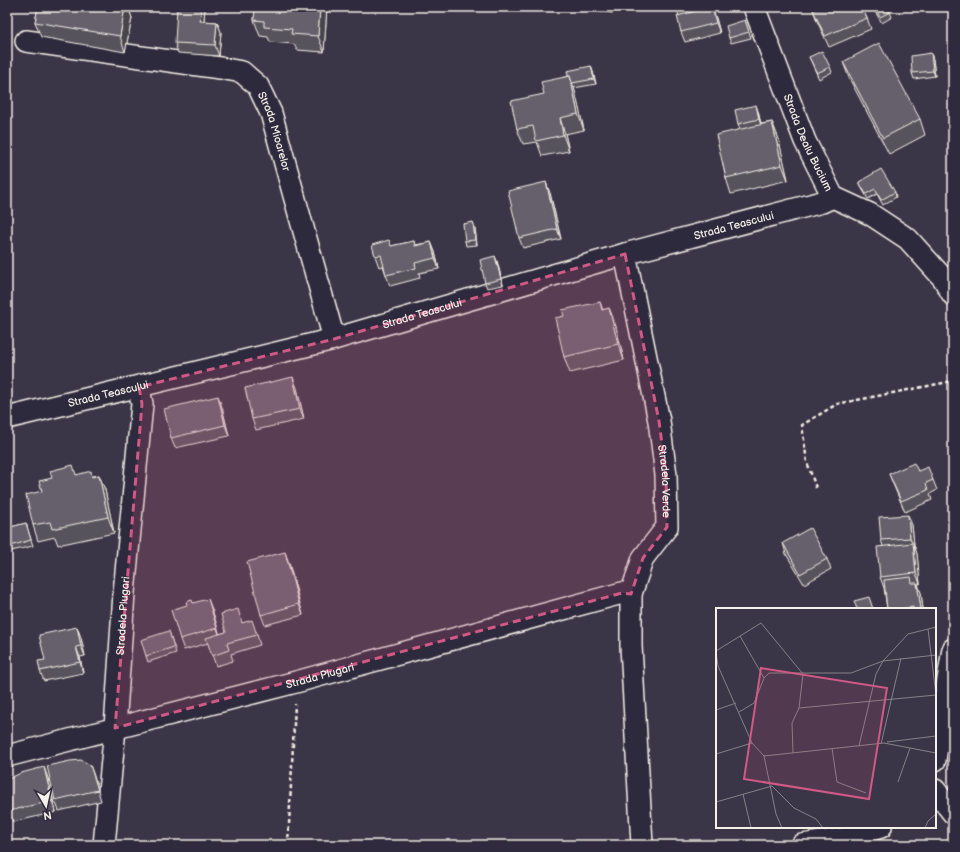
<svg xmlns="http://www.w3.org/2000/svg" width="960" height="852" font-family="'Balsamiq Sans',sans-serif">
<rect width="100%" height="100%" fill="#3b3647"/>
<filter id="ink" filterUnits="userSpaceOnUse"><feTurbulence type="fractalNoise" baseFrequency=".025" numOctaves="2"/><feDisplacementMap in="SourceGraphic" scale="8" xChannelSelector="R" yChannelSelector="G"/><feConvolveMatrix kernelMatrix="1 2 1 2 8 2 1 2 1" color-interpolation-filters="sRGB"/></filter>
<g filter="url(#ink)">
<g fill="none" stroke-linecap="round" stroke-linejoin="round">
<defs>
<g id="street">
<path id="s1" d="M754 7 805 141 833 197 870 214 908 239 943 278 953 295"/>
<path id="s2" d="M26 41 220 68 242 72 258 86 271 113 334 339"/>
<path id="s3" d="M625 254 659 421 666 475 667 527 643 558 631 594V646L642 845"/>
<path id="s4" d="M7 418 334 339 625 254 822 202 833 197"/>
<path id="s5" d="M7 756 296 682 622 593 631 594"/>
<polyline points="935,760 953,649"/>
<polyline points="935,790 953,813"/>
<path id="s6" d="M104 845 115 728 124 593 142 404 139 387"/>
<polyline points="802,845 847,838 881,827"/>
</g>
</defs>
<use href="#street" stroke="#f4f1e8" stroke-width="24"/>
<g stroke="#f4f1e8" stroke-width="2.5" stroke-dasharray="4 3" stroke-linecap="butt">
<polyline points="816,488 807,462 802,425 837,404 953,381"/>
<polyline points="288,845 295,704"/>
</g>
<use href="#street" stroke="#2f2a3d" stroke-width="21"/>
</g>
<g fill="#57535d" stroke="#f4f1e8">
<polygon points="38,7 128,7 132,18 125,52 41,37 35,22"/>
<polygon points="253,7 327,7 324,52 297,50 294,44 270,42 268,37 260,36 254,20 255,11"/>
<polygon points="597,7 614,7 612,13 598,11"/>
<polygon points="700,7 700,10 716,18 720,33 685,42 681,32 679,16 677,10"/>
<polygon points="872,7 887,7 890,12 892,17 882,23"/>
<polygon points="205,8 204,21 217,22 221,32 219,56 178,53 175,43"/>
<polygon points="813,10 867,18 871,29 829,47 817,21"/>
<polygon points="745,20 751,38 731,43 729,38"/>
<polygon points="809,57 830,67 832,72 819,79"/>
<polygon points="933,59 935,76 914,79 912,73"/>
<polygon points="843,62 920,119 925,135 889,154 849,78"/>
<polygon points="591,66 593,72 596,84 574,88 584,130 565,134 569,151 542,156 537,142 523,144 517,129 544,94"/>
<polygon points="758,111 761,124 772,122 778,137 788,180 731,194 726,178 740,129 738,124"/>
<polygon points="859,182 895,192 896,197 883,205 877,194 868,199 861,187"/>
<polygon points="550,193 561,239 523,248 519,238"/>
<polygon points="473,222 475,228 477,245 466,246 465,241"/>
<polygon points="414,241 415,245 431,242 435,252 439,269 419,273 420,278 390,286 383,266 379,267 375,256 391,246"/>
<polygon points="497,261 503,285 487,288 485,283"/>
<polygon points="600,302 603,310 609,308 615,323 624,360 570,373 564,357 564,316"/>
<polygon points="297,388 304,419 256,430 252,419"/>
<polygon points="222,407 229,436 175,448 171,438"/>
<polygon points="918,471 933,480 937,490 930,494 932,500 905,512 893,484 889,474"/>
<polygon points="77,475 93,476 99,475 105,490 114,533 58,545 55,537 38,541 33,525 42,491"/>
<polygon points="26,523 33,546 7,552 7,528"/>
<polygon points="912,525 914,545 917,554 920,584 918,584 921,593 923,609 887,609 884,588 880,577 883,546 881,540"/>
<polygon points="783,543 827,559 831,569 804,584 786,554"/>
<polygon points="289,563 303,615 265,625 261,615"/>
<polygon points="193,603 212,609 219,634 226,632 243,623 256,631 260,645 231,654 233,661 216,666 208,643 184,650 180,639"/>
<polygon points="77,627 81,638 85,656 80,657 83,673 44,681 40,671 45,660"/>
<polygon points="169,631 176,653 148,662 146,656"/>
<polygon points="953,744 953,762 951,760 947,750"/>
<polygon points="90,765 94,776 101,801 59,811 55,800"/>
<polygon points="48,778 56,812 13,822 9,811"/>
</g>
<g fill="#47444c" stroke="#f4f1e8">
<polygon points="125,7 128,7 132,18 125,52 120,36"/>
<polygon points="201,7 205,7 205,8 203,31 200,21"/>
<polygon points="320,7 327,7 324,52 318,36"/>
<polygon points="610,7 614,7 612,13"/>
<polygon points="712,7 716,18 720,33 716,23"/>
<polygon points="217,22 221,32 219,56 215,45"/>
<polygon points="931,53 933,59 935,76 933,71"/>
<polygon points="591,66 593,72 596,84 594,79"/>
<polygon points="570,76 575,91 584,130 578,114"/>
<polygon points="756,105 758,111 761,125 759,119"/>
<polygon points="560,118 565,134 569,151 563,135"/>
<polygon points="772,122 778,137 788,180 782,165"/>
<polygon points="546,182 550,193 561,239 557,229"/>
<polygon points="473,222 475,228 477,245 475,240"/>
<polygon points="431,242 435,252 439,269 435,258"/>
<polygon points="495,256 497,261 503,285 501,279"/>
<polygon points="609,308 615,323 624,360 618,344"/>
<polygon points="293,377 297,388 304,419 300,409"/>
<polygon points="218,396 222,407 229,436 225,425"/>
<polygon points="99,475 105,490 114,533 108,517"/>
<polygon points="908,515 912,525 914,545 917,554 920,584 916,573 914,547 910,538"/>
<polygon points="285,552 289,563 303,615 299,604"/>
<polygon points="917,583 921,593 923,609 921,609"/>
<polygon points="208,599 212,609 221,639 217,628"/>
<polygon points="77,627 81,638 85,656 81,646"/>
<polygon points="76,647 80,657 83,673 80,662"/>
<polygon points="44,767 48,778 56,812 52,801"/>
</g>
<g fill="#65616c" stroke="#f4f1e8">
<polygon points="38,7 125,7 120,36 35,22"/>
<polygon points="177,7 201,7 200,21 217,22 215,45 175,43"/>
<polygon points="255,7 320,7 318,36 291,34 292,29 264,27 264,21 254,20"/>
<polygon points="676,7 698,7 677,10"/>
<polygon points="712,7 716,23 681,32 677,16"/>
<polygon points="819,7 862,7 867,18 825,36 813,10"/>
<polygon points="874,7 887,7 890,12 880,17"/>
<polygon points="745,20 749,32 729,38 726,26"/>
<polygon points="879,43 920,119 883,138 843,62"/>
<polygon points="822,51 830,67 817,73 809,57"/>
<polygon points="931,53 933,71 912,73 911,56"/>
<polygon points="591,66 594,79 572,83 570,76 568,76 567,71"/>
<polygon points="570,76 578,114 560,118 563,135 536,141 533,126 517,129 511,101 544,94 541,82"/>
<polygon points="756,105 759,119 738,124 735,110"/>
<polygon points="772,122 782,165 726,178 716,135"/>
<polygon points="881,169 895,192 881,200 875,189 866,194 859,182"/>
<polygon points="546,182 557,229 519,238 508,191"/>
<polygon points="473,222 475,240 465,241 463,224"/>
<polygon points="389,240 391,246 414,241 415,246 431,242 435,258 415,263 416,268 386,275 381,255 375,256 372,245"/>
<polygon points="495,256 501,279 485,283 480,260"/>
<polygon points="600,302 602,310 609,308 618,344 564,357 555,318 564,316 562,310"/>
<polygon points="293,377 300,409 252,419 245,388"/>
<polygon points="218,396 225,425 171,438 164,409"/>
<polygon points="914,463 918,471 928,467 933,480 926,483 928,490 901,501 889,474"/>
<polygon points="73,465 76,475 91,471 92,477 99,475 108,517 52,529 50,522 33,525 26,495 42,491 39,481 52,478 50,471"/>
<polygon points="908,515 910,538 881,540 879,517"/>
<polygon points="26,523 31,540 7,547 7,528"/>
<polygon points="810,528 827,559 800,574 783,543"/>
<polygon points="913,543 916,573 880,577 877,547"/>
<polygon points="285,552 299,604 261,615 247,562"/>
<polygon points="911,577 912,583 917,583 921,609 913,609 913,607 900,609 887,609 884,580"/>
<polygon points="869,597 873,609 857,609 854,601"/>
<polygon points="208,599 217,628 180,639 171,610 187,605 186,602 192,600 193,603"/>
<polygon points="238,609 242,623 252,620 257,635 227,643 229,650 212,656 206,638 226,632 221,614"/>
<polygon points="77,627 81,646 76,647 80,662 40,671 38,661 45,660 39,635"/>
<polygon points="169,631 174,647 146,656 141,640"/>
<polygon points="953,744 953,756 947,750"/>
<polygon points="81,760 90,765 98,790 55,800 47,766 70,761"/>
<polygon points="44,767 52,801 9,811 7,802 7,782 10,778 21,773"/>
</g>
</g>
<path fill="#d15985" fill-opacity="0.2" stroke="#d15985" stroke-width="3" stroke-dasharray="8 5" stroke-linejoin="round" d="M625 254 659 421 666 475 667 527 643 558 631 594 622 593 115 728 142 404 139 387 334 339Z"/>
<g text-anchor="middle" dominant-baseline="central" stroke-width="3.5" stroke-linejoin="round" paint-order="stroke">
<g font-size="11" fill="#f4f1e8" stroke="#2f2a3d">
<text stroke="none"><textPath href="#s2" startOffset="288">Strada Mioarelor</textPath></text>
<text stroke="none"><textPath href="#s1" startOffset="146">Strada Dealu Bucium</textPath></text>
<text stroke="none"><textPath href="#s4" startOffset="752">Strada Teascului</textPath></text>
<text stroke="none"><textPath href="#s4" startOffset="428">Strada Teascului</textPath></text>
<text stroke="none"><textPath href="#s4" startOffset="104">Strada Teascului</textPath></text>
<text stroke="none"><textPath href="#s3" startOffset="231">Stradela Verde</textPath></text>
<text stroke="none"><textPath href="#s6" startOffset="230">Stradela Plugari</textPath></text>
<text stroke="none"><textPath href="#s5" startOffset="323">Strada Plugari</textPath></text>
</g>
</g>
<g transform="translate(716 608)">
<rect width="220" height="220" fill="#3b3647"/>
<path fill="none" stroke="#858187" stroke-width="1" d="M212 21 220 87M24 28 48 70M0 43 45 15 87 66 83 100 76 115 77 145M0 44 2 58 36 135 48 148 60 206 66 220M83 100 220 87M0 102 20 95M23 104 38 95 48 70 53 65H135L167 53 192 26 220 19M171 134 220 128M165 136 185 50M143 138 160 66 167 53 220 47M116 140 121 174 150 185M0 146 36 135M48 148 168 135 220 145M182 174 194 140M27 186 35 220M0 194 56 178 78 200 100 211 107 220M209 220 212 213 220 206"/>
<path fill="#d15985" fill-opacity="0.15" stroke="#d15985" stroke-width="2" d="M45 60 171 80 153 191 28 171Z"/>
<rect width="220" height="220" fill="none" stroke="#f4f1e8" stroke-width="2"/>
</g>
<rect width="960" height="852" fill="none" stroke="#2f2a3d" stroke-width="24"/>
<rect x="12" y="12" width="936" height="828" fill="none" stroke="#f4f1e8" stroke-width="1.5" filter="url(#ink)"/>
<g transform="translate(46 806) rotate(171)" stroke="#2f2a3d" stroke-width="3" paint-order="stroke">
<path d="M0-3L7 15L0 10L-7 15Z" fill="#f4f1e8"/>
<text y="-6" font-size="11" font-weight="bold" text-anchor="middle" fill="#f4f1e8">N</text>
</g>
</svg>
